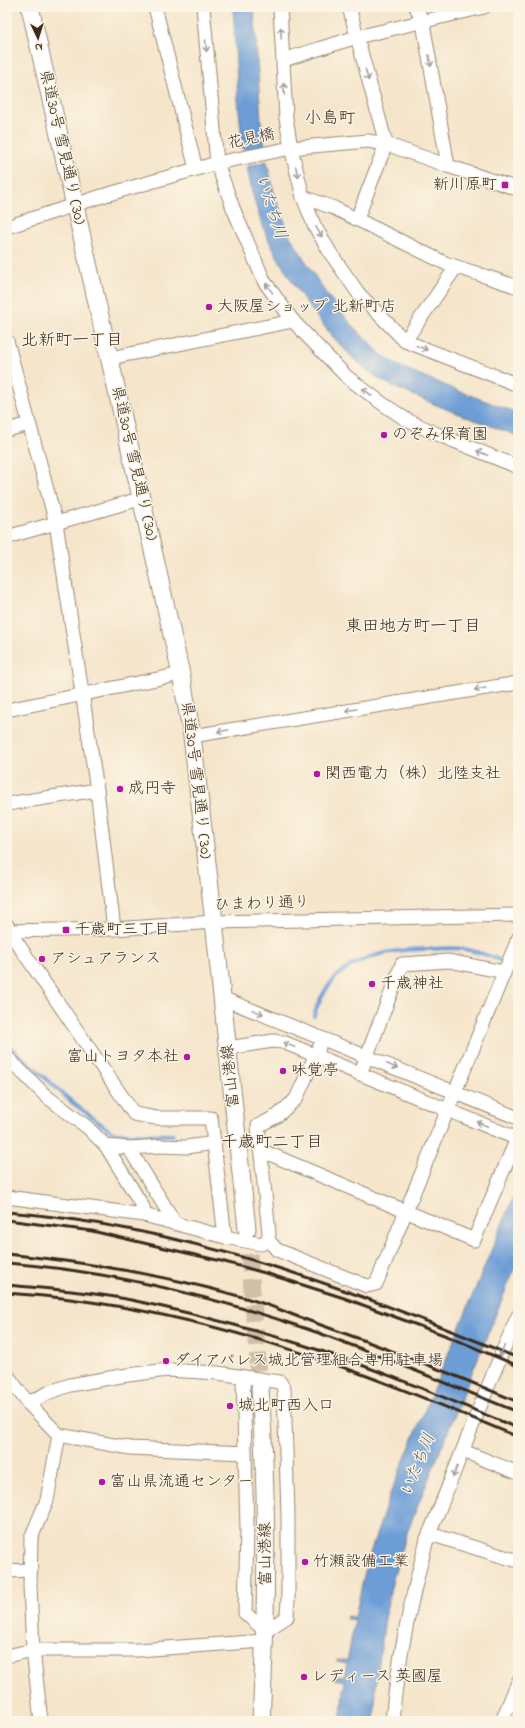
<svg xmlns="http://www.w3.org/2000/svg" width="525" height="1728" font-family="'Indie Flower','Klee One',sans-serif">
<rect width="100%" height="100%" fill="#fcf5e5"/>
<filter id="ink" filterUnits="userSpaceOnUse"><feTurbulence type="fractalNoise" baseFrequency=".025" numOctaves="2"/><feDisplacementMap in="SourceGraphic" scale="8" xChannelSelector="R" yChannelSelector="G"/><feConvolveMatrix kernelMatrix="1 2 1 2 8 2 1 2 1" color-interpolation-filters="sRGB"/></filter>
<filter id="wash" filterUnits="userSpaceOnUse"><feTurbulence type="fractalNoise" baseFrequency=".012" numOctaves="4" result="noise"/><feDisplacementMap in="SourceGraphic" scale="16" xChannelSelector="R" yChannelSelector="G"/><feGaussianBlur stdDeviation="0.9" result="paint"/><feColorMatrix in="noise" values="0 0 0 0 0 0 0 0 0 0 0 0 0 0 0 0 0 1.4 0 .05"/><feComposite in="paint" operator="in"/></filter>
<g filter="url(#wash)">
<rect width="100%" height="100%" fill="#f5e5cb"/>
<g fill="#6c9dd6" stroke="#54647a">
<polygon points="233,7 254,7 261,121 265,146 243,150 238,101"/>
<path d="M267 161 275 196 290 236 325 292 351 324 382 355 399 366 456 390 518 413V436C488 425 457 414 427 401 413 395 397 389 383 381 339 355 292 287 269 241 258 217 251 191 247 166Z"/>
<polygon points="518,1186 518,1260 409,1527 393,1579 386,1611 376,1685 374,1721 340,1721 345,1681 334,1679 335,1676 344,1677 347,1664 337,1662 337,1660 347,1661 355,1620 346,1619 347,1616 355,1617 367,1562 390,1494"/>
</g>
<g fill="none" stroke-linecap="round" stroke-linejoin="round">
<g stroke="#6c9dd6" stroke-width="4">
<path d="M314 1016C329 961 379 949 430 949 441 949 453 947 463 949 482 952 501 960 518 968"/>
<polyline points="7,1044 73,1103 112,1132 134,1134 173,1135"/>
</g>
</g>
</g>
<g filter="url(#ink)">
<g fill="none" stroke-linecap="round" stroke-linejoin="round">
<polyline stroke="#d0c0a8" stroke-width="17" stroke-dasharray="17 8" stroke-linecap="butt" points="247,1229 260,1388"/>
<defs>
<g id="minor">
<polyline points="155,7 196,169"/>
<polyline points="203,7 217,163 233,208 264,281 293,321 313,342 347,377 383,404 407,420 437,434 518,467"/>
<polyline points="280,7 286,118 291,148 303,197 314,225 331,254 359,294 405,341 518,385"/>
<polyline points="349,7 386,144 357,219"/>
<polyline points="416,7 423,23 448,166"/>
<polyline points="283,60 357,37 484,7"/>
<polyline points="303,197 334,208 445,263 518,287"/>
<polyline points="7,227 102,196 217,163 291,148 368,141 386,144 448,166 518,189"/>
<polyline points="7,341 56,523 97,790 114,929"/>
<polyline points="405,341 456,267"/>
<polyline points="110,358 293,321"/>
<polyline points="7,430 29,424"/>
<polyline points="7,537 143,498"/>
<polyline points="7,710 181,674"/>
<polyline points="192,736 518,683"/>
<polyline points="7,804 97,790"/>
<polyline points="7,925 9,931 134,1114 156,1118 211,1118 225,1237"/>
<polyline points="7,931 114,929 214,922 518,915"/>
<polyline points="222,998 518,1118"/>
<polyline points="228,1048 273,1041 283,1042 518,1139"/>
<polyline points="7,1057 46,1096 87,1127 106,1146 143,1207 144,1215"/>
<polyline points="360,1074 402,964 449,961 504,972"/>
<polyline points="106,1146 129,1148 160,1146 186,1147 215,1143"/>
<polyline points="129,1148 175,1223"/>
<polyline points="260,1150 474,1240 518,1136"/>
<polyline points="7,1197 144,1215 225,1237 261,1244 268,1240"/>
<polyline points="268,1240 277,1250 367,1286 376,1284 518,939"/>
<polyline points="268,1240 269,1233 258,1126 277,1116 296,1099 319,1048"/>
<polyline points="7,1375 28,1403 59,1435 130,1448 245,1453"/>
<polyline points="28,1403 50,1392 70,1385 121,1376 167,1370 218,1373 280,1382 284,1389 288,1514 288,1599 287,1617 265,1631 245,1613 247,1529 243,1377"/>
<polyline points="463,1451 518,1473"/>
<path d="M427 1539C458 1465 485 1389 518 1316"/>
<polyline points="7,1571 31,1570"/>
<polyline points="7,1656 33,1650 138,1650 265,1641"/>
<polyline points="41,1721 33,1650 30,1586 31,1538 47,1500 59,1435"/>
<path d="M392 1721C398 1657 411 1601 427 1539L433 1535 518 1561"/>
<polyline points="502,1721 518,1682"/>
</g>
<g id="major">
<polyline points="30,7 181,674 192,736 214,922 247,1229"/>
<path d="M260 1388C268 1499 267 1610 261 1721"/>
</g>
</defs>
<use href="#minor" stroke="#988874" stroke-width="15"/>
<use href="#major" stroke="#988874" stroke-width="19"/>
<use href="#minor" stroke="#fff" stroke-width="13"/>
<use href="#major" stroke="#fff" stroke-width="17"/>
<g stroke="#3b2a1e" stroke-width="3">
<path d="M7 1212C185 1226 354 1290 518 1358"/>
<polyline points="7,1220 92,1231 221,1261 265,1273 344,1298 444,1335 518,1366"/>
<path d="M7 1254C93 1263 179 1277 262 1303 277 1308 292 1315 307 1320 379 1345 448 1372 518 1402"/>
<path d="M7 1263C108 1271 208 1295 304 1328 326 1335 348 1344 369 1352 419 1372 469 1392 518 1412"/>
<path d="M7 1285C50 1289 94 1292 136 1301 192 1313 248 1328 303 1345 376 1368 447 1399 518 1428"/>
<path d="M7 1293C28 1295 49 1296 70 1299 146 1309 222 1327 295 1351 370 1375 444 1406 518 1437"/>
</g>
</g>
<defs><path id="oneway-shaft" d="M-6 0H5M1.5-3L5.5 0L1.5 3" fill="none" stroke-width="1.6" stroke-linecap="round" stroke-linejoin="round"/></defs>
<g stroke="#a79f9a">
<use href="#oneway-shaft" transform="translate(281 33) rotate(-93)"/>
<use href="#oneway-shaft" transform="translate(206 46) rotate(85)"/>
<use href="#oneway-shaft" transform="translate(430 61) rotate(80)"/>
<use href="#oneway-shaft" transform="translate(367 75) rotate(74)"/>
<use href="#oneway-shaft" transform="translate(284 89) rotate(-93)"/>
<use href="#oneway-shaft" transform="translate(297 172) rotate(76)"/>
<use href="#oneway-shaft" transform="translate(319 232) rotate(60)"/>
<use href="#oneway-shaft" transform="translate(269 288) rotate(-126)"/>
<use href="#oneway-shaft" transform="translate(422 348) rotate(21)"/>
<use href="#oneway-shaft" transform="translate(367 392) rotate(-142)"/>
<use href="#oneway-shaft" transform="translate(482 453) rotate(-157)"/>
<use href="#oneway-shaft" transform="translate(480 689) rotate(171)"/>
<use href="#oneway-shaft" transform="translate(351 710) rotate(171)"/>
<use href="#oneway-shaft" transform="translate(223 731) rotate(171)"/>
<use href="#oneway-shaft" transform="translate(258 1012) rotate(22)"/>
<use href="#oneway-shaft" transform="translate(289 1045) rotate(-158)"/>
<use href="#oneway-shaft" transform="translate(392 1066) rotate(22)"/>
<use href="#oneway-shaft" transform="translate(482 1124) rotate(-158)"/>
<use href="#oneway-shaft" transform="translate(502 1351) rotate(114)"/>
<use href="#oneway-shaft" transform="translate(455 1472) rotate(112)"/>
</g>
</g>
<g fill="#b5179e" stroke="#fcf5e5" stroke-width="1.5">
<rect x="501" y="181" width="8" height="8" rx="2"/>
<circle cx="209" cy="307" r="4"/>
<circle cx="384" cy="435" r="4"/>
<circle cx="317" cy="774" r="4"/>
<circle cx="120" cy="789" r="4"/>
<rect x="62" y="926" width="8" height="8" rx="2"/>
<circle cx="42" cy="959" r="4"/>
<circle cx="372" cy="984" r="4"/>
<circle cx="187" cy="1057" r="4"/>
<circle cx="283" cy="1071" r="4"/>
<circle cx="166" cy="1361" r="4"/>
<circle cx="230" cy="1406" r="4"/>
<circle cx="102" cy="1482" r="4"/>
<circle cx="305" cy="1562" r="4"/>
<circle cx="304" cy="1677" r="4"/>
</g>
<g text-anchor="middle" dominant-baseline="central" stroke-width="3" stroke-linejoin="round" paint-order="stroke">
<g font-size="16" fill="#3b2a1e" stroke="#fcf5e5">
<text transform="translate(251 139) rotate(-12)">花見橋</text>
<text transform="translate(62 147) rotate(77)">県道30号 雪見通り (30)</text>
<text transform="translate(134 463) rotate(77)">県道30号 雪見通り (30)</text>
<text transform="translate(196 780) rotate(83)">県道30号 雪見通り (30)</text>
<text transform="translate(262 904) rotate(-2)">ひまわり通り</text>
<text transform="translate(231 1076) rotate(-96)">富山港線</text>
<text transform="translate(266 1554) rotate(-91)">富山港線</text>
</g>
<g font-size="16" fill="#3b2a1e" stroke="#fcf5e5" text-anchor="start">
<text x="497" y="185" text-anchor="end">新川原町</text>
<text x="217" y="307">大阪屋ショップ 北新町店</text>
<text x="392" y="435">のぞみ保育園</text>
<text x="325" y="774">関西電力（株）北陸支社</text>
<text x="128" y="789">成円寺</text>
<text x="74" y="930">千歳町三丁目</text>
<text x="50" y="959">アシュアランス</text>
<text x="380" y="984">千歳神社</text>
<text x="179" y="1057" text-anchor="end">富山トヨタ本社</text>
<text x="291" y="1071">味覚亭</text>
<text x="174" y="1361">ダイアパレス城北管理組合専用駐車場</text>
<text x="238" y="1406">城北町西入口</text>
<text x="110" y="1482">富山県流通センター</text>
<text x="313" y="1562">竹瀬設備工業</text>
<text x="312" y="1677">レディース 英國屋</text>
</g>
<g font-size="17" fill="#3b2a1e" stroke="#fcf5e5">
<text x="330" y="118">小島町</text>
<text x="72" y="340">北新町一丁目</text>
<text x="413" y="626">東田地方町一丁目</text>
<text x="272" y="1142">千歳町二丁目</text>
</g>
<g font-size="17" font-style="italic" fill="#4f5868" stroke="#fcf5e5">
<text transform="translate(271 207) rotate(72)">いたち川</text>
<text transform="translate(418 1465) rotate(-68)">いたち川</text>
</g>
</g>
<rect width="525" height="1728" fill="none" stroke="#fcf5e5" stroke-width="24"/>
<g transform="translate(38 38) rotate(176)" stroke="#fcf5e5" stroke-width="3" paint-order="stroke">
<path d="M0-3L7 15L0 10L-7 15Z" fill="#3b2a1e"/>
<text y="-6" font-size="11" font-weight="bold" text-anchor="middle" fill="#3b2a1e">N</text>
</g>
</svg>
